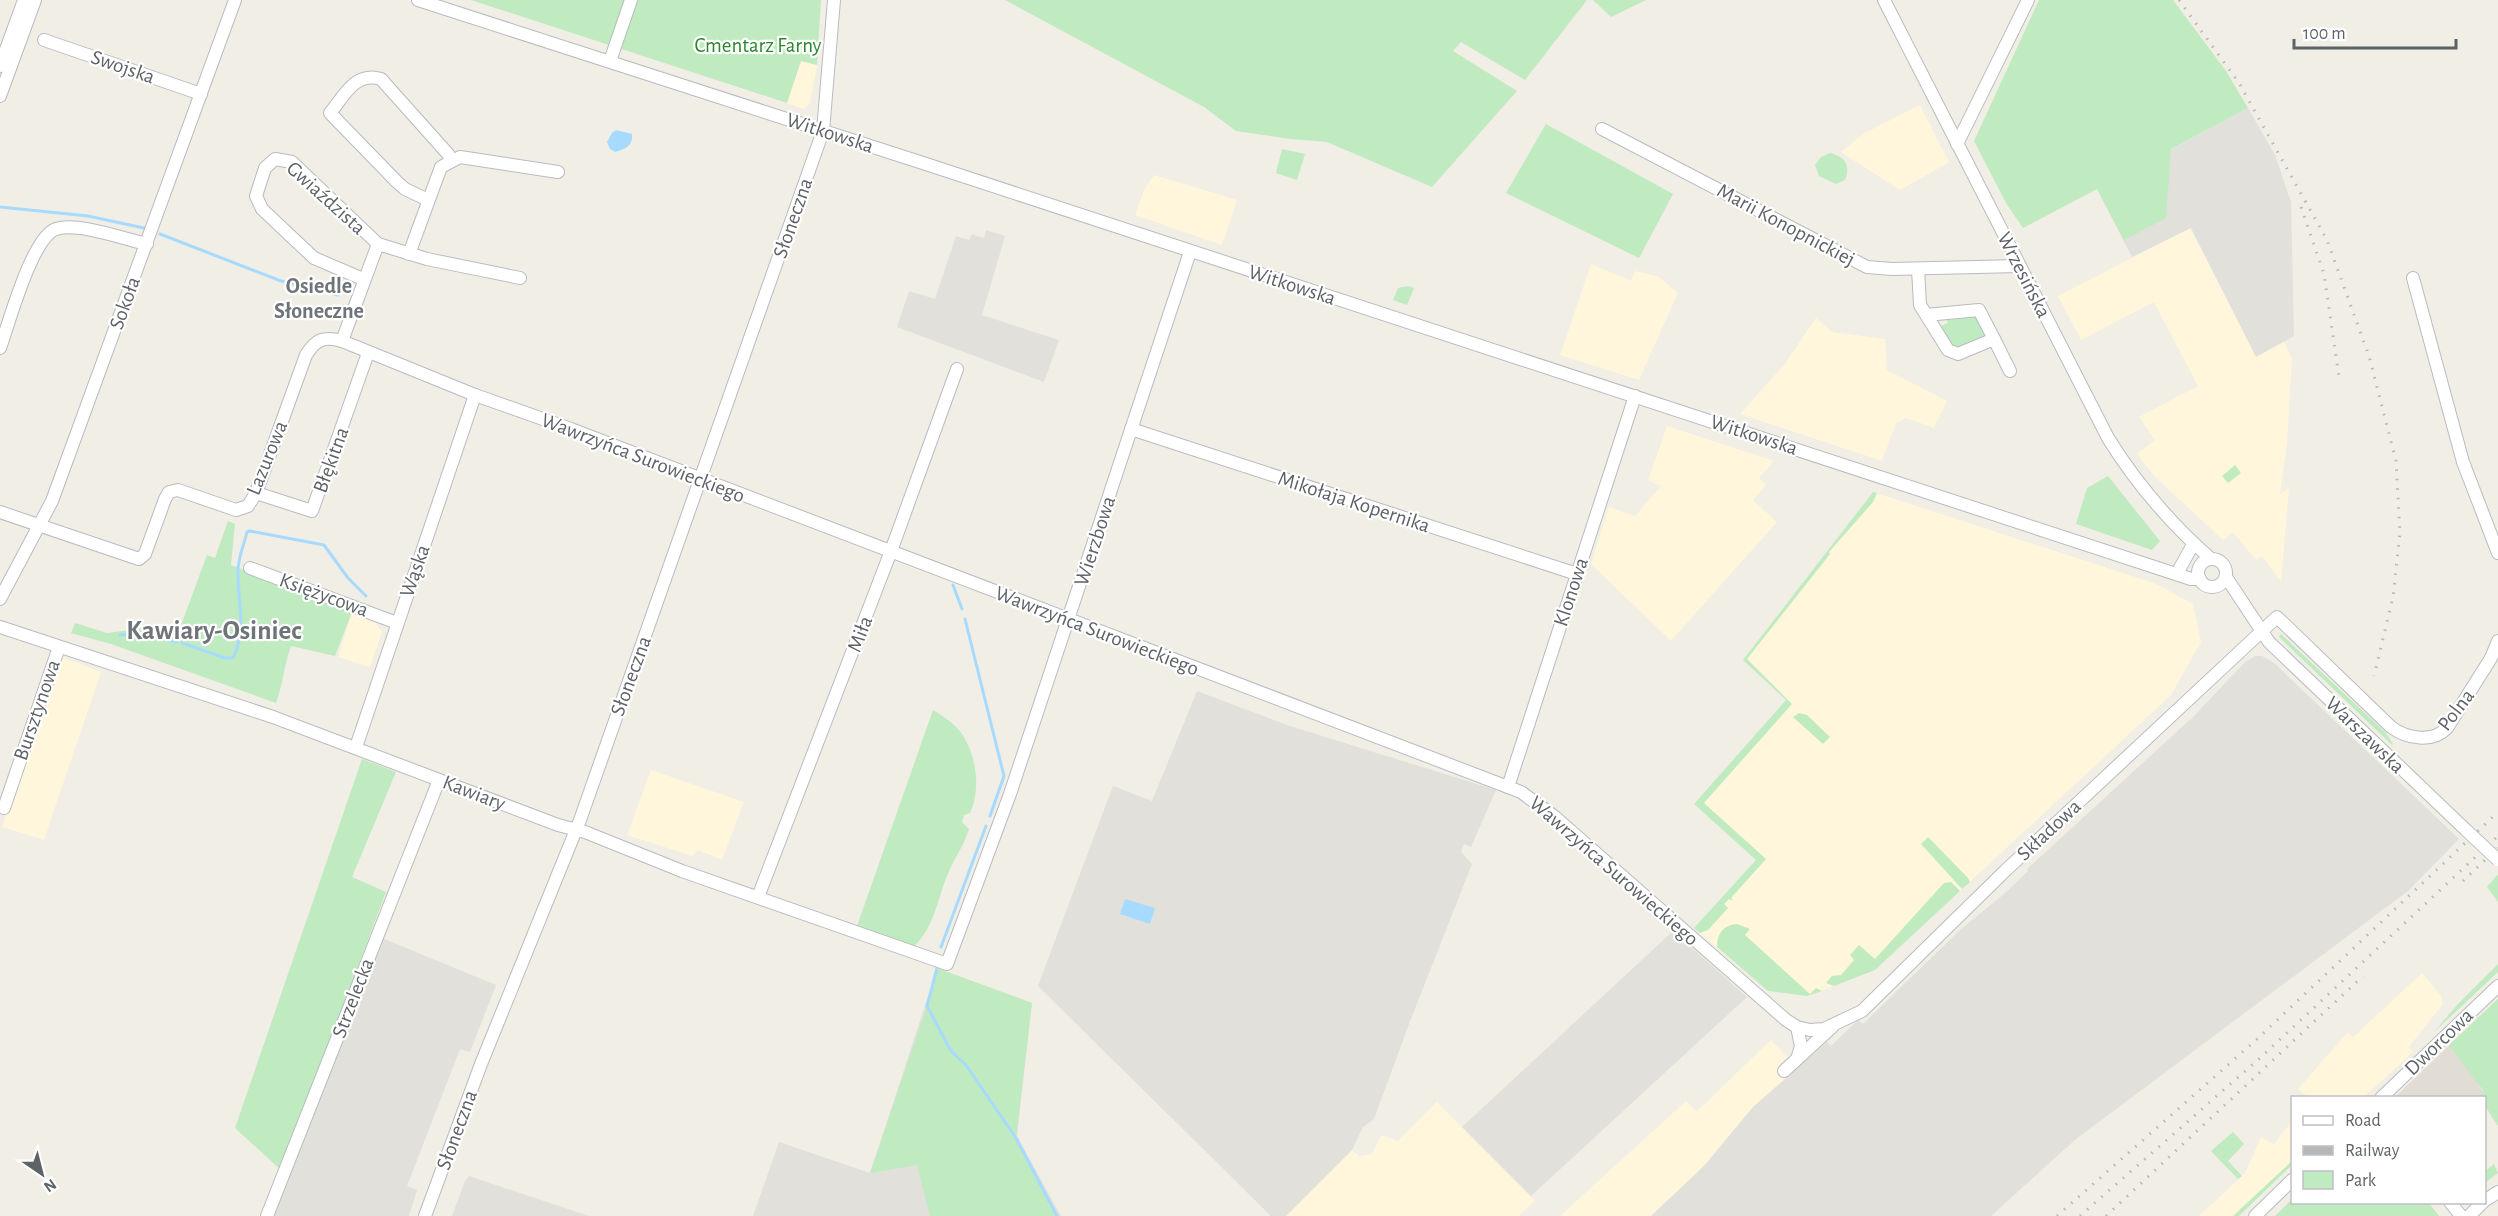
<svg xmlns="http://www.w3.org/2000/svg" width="2498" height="1216" font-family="'Alegreya Sans',sans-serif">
<rect width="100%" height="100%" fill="#f1eee5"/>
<g fill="#fff6dc">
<polygon points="801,61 817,65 810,104 803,109 787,103"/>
<polygon points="1920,105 1949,162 1900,190 1841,152 1863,134"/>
<polygon points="1154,175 1237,200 1222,245 1135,215 1144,190"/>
<polygon points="2190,228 2256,356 2284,342 2292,358 2287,443 2280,494 2289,488 2281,582 2262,556 2256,560 2233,532 2223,540 2156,478 2137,454 2155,440 2139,417 2198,386 2154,302 2081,340 2058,296"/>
<polygon points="1591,264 1631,281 1635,271 1659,277 1678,293 1639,380 1560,355"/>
<polygon points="1816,318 1832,332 1885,339 1887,370 1947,401 1934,428 1906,418 1896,423 1882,461 1740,414 1784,365"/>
<polygon points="1667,426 1774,461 1759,478 1766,485 1753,500 1777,522 1671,641 1591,564 1609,507 1635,516 1661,486 1648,480"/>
<polygon points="1873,492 2154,583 2193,604 2201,642 2171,695 1875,970 1807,996 1768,991 1694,928 1756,860 1694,804 1786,700 1743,660"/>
<polygon points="352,612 374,620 382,632 370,667 338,657"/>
<polygon points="62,657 101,672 44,840 2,827"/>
<polygon points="651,770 744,802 722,860 698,850 692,856 627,835"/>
<polygon points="2422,973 2441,996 2443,1004 2409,1047 2413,1052 2364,1097 2308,1097 2298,1089 2348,1032 2353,1037"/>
<polygon points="1771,1040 1787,1057 1779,1065 1789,1076 1753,1107 1704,1166 1651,1216 1560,1216 1686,1101 1697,1111"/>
<polygon points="1437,1102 1535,1201 1519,1216 1286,1216 1352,1150 1359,1156 1372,1154 1381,1135 1398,1141"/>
<polygon points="2292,1121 2292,1165 2239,1216 2199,1216 2245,1173 2261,1137 2274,1144"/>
</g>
<g fill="#e1e0da">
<polygon points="2248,108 2275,155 2291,202 2294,336 2256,357 2191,228 2132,257 2097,189"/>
<polygon points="986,230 1005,236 982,315 1059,340 1044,382 897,327 909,291 935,299 956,236 969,240 972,234 984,238"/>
<polygon points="2255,656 2262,656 2274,663 2459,839 2408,891 2076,1139 1991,1216 1651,1216 1704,1166 1753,1107 1827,1042 1831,1046 1858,1020 1863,1024 1961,929 2004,894 2028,871 2027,869 2195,715 2244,663"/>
<polygon points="1197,691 1290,726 1496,790 1471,847 1464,844 1461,852 1472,864 1409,1024 1374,1119 1363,1127 1352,1150 1286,1216 1271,1216 1038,986 1113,786 1152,801"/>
<polygon points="1673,931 1747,997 1531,1196 1462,1127"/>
<polygon points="382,938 496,985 470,1052 460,1049 407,1186 417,1190 409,1216 270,1216"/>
<polygon points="937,969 1032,1003 1017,1136 1061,1216 753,1216 779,1142 870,1173"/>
<polygon points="469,1176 589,1216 452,1216 465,1181"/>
</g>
<polygon fill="#e1ddd4" points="2498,999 2477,1083 2484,1093 2478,1097 2397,1098 2397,1095"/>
<g fill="#c0eac0">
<polygon points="471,0 821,0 817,65 801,61 787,103"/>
<polygon points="1005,0 1587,0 1525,80 1461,42 1453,51 1517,91 1432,187 1327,142 1290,139 1236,131 1204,107"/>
<polygon points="1593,0 1646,0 1611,17"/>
<polygon points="2039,0 2173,0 2226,71 2248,108 2171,149 2166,218 2124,240 2097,189 2023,228 2006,203 1974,141"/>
<polygon points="1546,124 1673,194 1639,258 1506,193"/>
<polygon points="1282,149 1305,154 1297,180 1276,173"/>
<path d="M1830 153C1845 157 1851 165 1845 180L1836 184 1819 176 1815 165 1821 157Z"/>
<polygon points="1408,286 1414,288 1407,305 1393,300 1398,288"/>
<polygon points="1977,317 1987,336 1958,348 1951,344 1941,326 1948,323 1947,320"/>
<polygon points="2235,465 2241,473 2228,483 2222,476"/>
<polygon points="2108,476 2160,541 2152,550 2076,524 2087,488"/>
<polygon points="1873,492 1877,493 1873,502 1829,552 1830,554 1747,659 1792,704 1704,803 1766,859 1731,898 1734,901 1729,899 1724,904 1728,908 1708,930 1700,933 1694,928 1756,860 1694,804 1786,700 1743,660"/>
<path d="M228 521 235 524 231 565 352 612 335 656 291 646C284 665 283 684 276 703L111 644 71 633 75 623 107 633 151 627 177 636 207 555 215 558Z"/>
<polygon points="2281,634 2386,733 2393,744 2392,745 2279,637"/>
<path d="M933 710C941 715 949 720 956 727 976 747 982 788 970 813L964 815 962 822 969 829C965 843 957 854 951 867 938 892 936 928 913 947L857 926Z"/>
<polygon points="1799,713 1807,715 1830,737 1823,744 1793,717"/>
<polygon points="362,759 396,772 352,877 386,892 281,1170 235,1128"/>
<polygon points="1928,837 1968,878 1970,882 1962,889 1921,844"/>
<polygon points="2497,875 2498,876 2498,902 2487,887"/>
<polygon points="1951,882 1960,891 1875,970 1834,986 1826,983 1832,976 1841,975 1854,960 1850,955 1859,945 1875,959 1944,883"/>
<path d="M1737 924 1750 929 1745 935 1810 994 1816 988 1822 991 1807 996 1768 991 1717 947C1717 934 1723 925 1737 924Z"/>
<polygon points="2498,964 2498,972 2434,1032 2458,1004"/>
<polygon points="937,968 1032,1003 1016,1138 1059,1216 930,1216 917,1165 870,1173 927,1006"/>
<polygon points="2498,999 2498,1126 2485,1106 2484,1098 2478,1097 2484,1092 2449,1045"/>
<polygon points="2233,1132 2244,1144 2228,1161 2242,1176 2238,1179 2211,1151"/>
<polygon points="2292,1161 2292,1165 2239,1216 2233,1216"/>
<polygon points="2494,1164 2498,1173 2485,1183 2485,1171"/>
<polygon points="2292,1199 2292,1202 2429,1203 2439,1216 2275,1216"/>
</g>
<g fill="#a7daff">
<path d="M616 130 632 134C633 146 625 149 615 152L610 149 607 142 612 133Z"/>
<polygon points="1125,899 1155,908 1150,924 1120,914"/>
</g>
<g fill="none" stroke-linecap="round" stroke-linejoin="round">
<g stroke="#a7daff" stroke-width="3">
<polyline points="0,207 88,216 144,228"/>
<polyline points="160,234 281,281 338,295"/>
<polyline points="953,585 962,609"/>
<polyline points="965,619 1004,776 990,816"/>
<polyline points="120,635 139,634 177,642"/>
<path d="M182 643 225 658H233C247 630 238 603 238 574 237 560 244 545 247 532L250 531 324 545 348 578 366 596"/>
<polyline points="941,947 986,826"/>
<polyline points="937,968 927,1006 951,1051 966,1065 1016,1138 1057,1216"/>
</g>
<defs>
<g id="minor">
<polyline points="418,0 929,165 2191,579 2200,579"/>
<path d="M1884 0 2108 438C2136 483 2171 524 2211 559"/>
<polyline points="44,40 201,94"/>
<polyline points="610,61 631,0"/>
<polyline points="0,66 24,0"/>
<polyline points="0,96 35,0"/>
<polyline points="1602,129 1867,267 1892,269 2019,266"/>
<polyline points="1957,144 2028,0"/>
<path d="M428 200 405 189 397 182 330 113C344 96 355 71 381 79L448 154 451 160"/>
<polyline points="409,254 441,167 460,157 558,172"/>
<polyline points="1918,269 1920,305 1948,350 1958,354 1994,339 1979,310 1926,315"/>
<polyline points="2413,278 2463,462 2498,553"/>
<polyline points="363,279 314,258 262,209 256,196 265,168 275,159 292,162 378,244"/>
<polyline points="1994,339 2010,371"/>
<polyline points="342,341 378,244 427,259 520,278"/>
<path d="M0 348C9 323 32 237 56 229 78 222 124 239 147 244"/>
<polyline points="1131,429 1577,574"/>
<polyline points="256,493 312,511 368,353"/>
<path d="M0 512 139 559 145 554 165 499 169 492 178 490 236 510 248 506 256 493 306 355C316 339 324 336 342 341L475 395 571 429 1521 792 1555 817 1786 1020 1797 1027 1810 1030 1824 1029 1862 1011 2006 870 2277 617 2391 727C2407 739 2433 743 2447 728L2491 658 2498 641"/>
<circle cx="2212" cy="573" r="14"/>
<polyline points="250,568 397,623"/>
<polyline points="2180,568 2191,548"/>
<polyline points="2226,577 2269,642 2467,831"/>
<polyline points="0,599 52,501 235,0"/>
<polyline points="0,627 273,717 558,825 585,832 682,871 947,964 1010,794 1190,252"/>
<polyline points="356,747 475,395"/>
<polyline points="1508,787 1635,396"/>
<polyline points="4,808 59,647"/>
<polyline points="758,897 891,551 957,369"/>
<polyline points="1797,1027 1801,1046 1797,1059"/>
<polyline points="1784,1071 1832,1027"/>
<polyline points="2381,1098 2498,986"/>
<polyline points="2484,1201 2498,1192"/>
<polyline points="2450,1202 2461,1216"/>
<polyline points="267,1216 439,780"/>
<polyline points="425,1216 481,1064 580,820 823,131 834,0"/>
<polyline points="2255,1216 2292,1180"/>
<polyline points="2469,1216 2483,1202"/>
</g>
</defs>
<use href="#minor" stroke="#b8bbc0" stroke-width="14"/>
<use href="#minor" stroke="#fff" stroke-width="12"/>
<g stroke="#b6b7b8" stroke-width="3" stroke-dasharray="1.5 8" stroke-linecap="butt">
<polyline points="2179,0 2239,83 2327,240 2369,356 2396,461 2400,533 2393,597 2374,676"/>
<polyline points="2301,207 2324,274 2339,377"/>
<polyline points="2463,881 2498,848"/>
<polyline points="2057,1216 2255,1041 2498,812"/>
<polyline points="2080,1216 2259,1059 2498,836"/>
<polyline points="2106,1216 2363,976"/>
</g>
<defs>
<polyline id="minor-bridge" points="2467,831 2498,860"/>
</defs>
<use href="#minor-bridge" stroke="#b8bbc0" stroke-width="14" stroke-linecap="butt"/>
<use href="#minor-bridge" stroke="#fff" stroke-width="12"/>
</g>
<g text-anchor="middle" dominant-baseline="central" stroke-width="4.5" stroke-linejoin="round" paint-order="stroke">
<g font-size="21" fill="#2d862f" stroke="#fff">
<text x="758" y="45">Cmentarz Farny</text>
</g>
<g font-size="21" fill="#5d6267" stroke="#fff">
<text transform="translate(123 67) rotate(19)">Swojska</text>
<text transform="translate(830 133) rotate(18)">Witkowska</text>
<text transform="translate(326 198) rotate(42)">Gwiaździsta</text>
<text transform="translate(793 218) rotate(-71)">Słoneczna</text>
<text transform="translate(1786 225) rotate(28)">Marii Konopnickiej</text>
<text transform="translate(2024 275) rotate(63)">Wrzesińska</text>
<text transform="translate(1292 285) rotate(18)">Witkowska</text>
<text transform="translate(125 303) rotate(-70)">Sokoła</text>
<text transform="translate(1754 435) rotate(18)">Witkowska</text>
<text transform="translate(267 458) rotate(-68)">Lazurowa</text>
<text transform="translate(643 458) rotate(21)">Wawrzyńca Surowieckiego</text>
<text transform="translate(331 460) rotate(-70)">Błękitna</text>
<text transform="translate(1354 502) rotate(18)">Mikołaja Kopernika</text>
<text transform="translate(1095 541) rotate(-72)">Wierzbowa</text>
<text transform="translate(415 571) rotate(-71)">Wąska</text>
<text transform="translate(1571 592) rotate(-72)">Klonowa</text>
<text transform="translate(324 595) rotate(20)">Księżycowa</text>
<text transform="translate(1097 631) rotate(21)">Wawrzyńca Surowieckiego</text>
<text transform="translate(860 634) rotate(-69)">Miła</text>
<text transform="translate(631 676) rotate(-70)">Słoneczna</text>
<text transform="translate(37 710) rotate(-71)">Bursztynowa</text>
<text transform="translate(2456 710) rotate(-53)">Polna</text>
<text transform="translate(2365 735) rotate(44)">Warszawska</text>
<text transform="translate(474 793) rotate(21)">Kawiary</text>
<text transform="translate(2049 830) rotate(-43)">Składowa</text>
<text transform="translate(1614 871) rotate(41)">Wawrzyńca Surowieckiego</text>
<text transform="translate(353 998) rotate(-69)">Strzelecka</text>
<text transform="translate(2439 1042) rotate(-44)">Dworcowa</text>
<text transform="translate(457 1130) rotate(-70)">Słoneczna</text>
</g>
<g font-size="22" font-weight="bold" fill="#6e7479" stroke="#fff">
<text x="319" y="286">Osiedle<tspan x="319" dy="25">Słoneczne</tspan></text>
</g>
<g font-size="27" font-weight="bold" fill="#6e7479" stroke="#fff">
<text x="214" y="630">Kawiary-Osiniec</text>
</g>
</g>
<rect x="2291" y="1096" width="195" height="108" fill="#ffffff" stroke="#bec0c2" stroke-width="1.5"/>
<rect x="2303" y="1116" width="30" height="9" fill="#ffffff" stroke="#bec0c2" stroke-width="1.5"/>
<text x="2345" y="1126" font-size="18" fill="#5d6267">Road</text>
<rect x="2303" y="1146" width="30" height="9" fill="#b6b7b8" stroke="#bec0c2" stroke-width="1.5"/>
<text x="2345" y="1156" font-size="18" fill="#5d6267">Railway</text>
<rect x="2303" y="1171" width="30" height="18" fill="#c0eac0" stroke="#bec0c2" stroke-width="1.5"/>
<text x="2345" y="1186" font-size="18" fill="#5d6267">Park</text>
<g transform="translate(42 1174) rotate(145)" stroke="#ffffff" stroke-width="4.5" paint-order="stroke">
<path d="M0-4.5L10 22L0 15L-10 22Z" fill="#5d6267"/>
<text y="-9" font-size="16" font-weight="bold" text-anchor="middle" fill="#5d6267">N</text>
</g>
<path d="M2294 39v9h162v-9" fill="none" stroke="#5d6267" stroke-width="3"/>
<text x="2303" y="39" font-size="18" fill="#5d6267" stroke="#ffffff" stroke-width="4.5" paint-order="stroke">100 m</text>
</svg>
